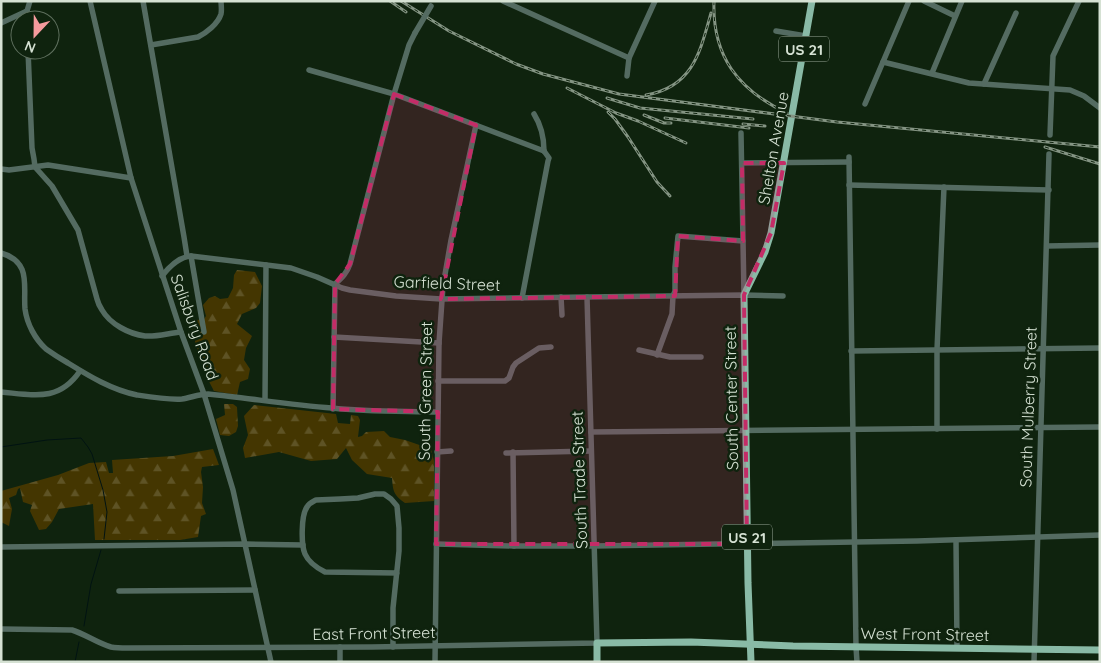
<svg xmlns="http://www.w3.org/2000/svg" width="1101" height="663" font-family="Quicksand,sans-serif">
<defs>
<pattern id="forest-firs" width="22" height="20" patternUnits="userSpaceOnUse" patternTransform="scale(1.25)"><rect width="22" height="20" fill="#443601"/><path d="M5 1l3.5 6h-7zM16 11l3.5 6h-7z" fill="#5e5325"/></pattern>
</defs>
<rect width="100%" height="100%" fill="#0f230e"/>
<g fill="url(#forest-firs)">
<polygon points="237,270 255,272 262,286 260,303 256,308 242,314 237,324 252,336 246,348 244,360 250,369 248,379 240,382 237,395 214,391 204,372 189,321 204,319 206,316 203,305 209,298 215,296 220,299 228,298 233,288 234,275"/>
<polygon points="224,404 233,404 237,407 238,426 236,432 229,436 220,435 216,419 225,415"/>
<path d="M254 405 336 414 338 423 350 424 351 415 358 416 360 420 358 437 362 436 366 432 384 431 390 437 405 440 431 449 434 461V501L405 503C394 495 393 492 392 478L367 474 352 460 346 448 337 459 311 461 279 452 245 458 243 448 248 435 244 416Z"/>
<polygon points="213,449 219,465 202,467 201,472 203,487 202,503 206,514 201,516 198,537 180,540 95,540 93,504 59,509 52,522 46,529 39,530 30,511 32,505 23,502 20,488 18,489 16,495 9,498 12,509 9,526 1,522 1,491 58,475 89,463 106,462 109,473 113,473 112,460 173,456"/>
</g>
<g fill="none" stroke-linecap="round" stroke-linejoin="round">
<g stroke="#011312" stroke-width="1">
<polyline points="1,447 47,440 81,438 88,447 92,454 103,490 107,512 104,539"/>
<polyline points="84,626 91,584 101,550"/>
<polyline points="75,662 79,642"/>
</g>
<g stroke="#546b61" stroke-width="5.5">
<polyline points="90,1 131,178 181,332 204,394 233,490 271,662"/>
<polyline points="143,1 184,237 187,256"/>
<polyline points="503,1 629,58"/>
<polyline points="924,1 955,16"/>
<polyline points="27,20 27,11 30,1"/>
<polyline points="1,23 27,11"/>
<polyline points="776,31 806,36"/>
<path d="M151 45 198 37C206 33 218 24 221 14 222 10 221 5 221 1"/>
<path d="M28 50 32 148 34 159 35 167 52 186 78 230 97 299C98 303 100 307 102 310 110 324 129 334 145 336 157 337 169 333 181 332"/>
<polyline points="883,62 969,83 1070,90 1084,96 1100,108"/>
<polyline points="309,70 394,94 544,151"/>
<polyline points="932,73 962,1"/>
<polyline points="627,76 629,58 655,1"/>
<polyline points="984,84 1016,13"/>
<polyline points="865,104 909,1"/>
<path d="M534 114C541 125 544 137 544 151"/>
<polyline points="741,133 744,295"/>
<polyline points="1050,135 1053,56 1079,1"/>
<polyline points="849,157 856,647 857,662"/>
<polyline points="742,163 849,162"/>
<polyline points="1,169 9,170 48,165 131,178"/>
<polyline points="849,185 1049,190"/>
<polyline points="1047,246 1100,245"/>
<path d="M1 253C32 262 23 286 25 309 27 324 35 339 46 349 53 354 61 359 68 363 89 376 112 390 137 395 150 397 169 400 182 399 190 398 199 394 208 394 249 398 290 405 332 408 367 412 403 411 438 412"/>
<polyline points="191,256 204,332"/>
<path d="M162 276C169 267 179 257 191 256L291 268 317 277 342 288 350 290 396 296 441 299 744 295 783 296"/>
<polyline points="561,297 562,315"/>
<polyline points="522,298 548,161 549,158 544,151"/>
<polyline points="334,337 439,343"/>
<polyline points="639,350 670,357 701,357"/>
<polyline points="851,351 1100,348"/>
<polyline points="657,355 672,314 673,296 675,291 675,267 678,236 743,241"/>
<polyline points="438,381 505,381 509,378 513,367 516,363 539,348 551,347"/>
<path d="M1 392C34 395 59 402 80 371"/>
<polyline points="265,400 266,265"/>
<path d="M333 409 335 284C342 278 347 273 350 264L394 94 409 45 415 33"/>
<polyline points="937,429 937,350 944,187"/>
<polyline points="591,432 1100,427"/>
<polyline points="437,452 451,451"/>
<polyline points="513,452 514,546"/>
<polyline points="506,453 591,451"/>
<polyline points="956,540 957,648"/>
<polyline points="436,544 514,546 594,546 917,541 1100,535"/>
<polyline points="1,547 246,544 303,545"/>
<polyline points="119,591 255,590"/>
<path d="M1 629 72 630C85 634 97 643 111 647 116 648 122 648 128 648L372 647 597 643 587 297"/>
<polyline points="340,647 340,662"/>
<path d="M393 647V608L399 551V528L397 506 391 499 384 494H375L358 498 340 499 316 500C312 502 309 503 307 507 301 515 301 545 305 554 309 563 317 568 325 572L397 573"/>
<polyline points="435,662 439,343 443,286 451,240 476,125"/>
<polyline points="1034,662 1049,154"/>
</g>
<g stroke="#89baa6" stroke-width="7">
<polyline points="597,662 597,643 691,642 793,646 1100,650"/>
<polyline points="751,662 748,583 744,295 765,252 771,233 812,1"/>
</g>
<defs>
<g id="rail">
<polyline points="390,1 406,12"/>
<polyline points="401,1 449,31 516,64 543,74 619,94 837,122 1100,147"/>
<path d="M714 1C712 56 738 90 787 113"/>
<polyline points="567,88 616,113 638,121 686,143"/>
<path d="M646 95C693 87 700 52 711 13"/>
<polyline points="607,98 640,108 753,119"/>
<polyline points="608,112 615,119 628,137 657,182 670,196"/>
<polyline points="644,115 664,123 671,123"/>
<polyline points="665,118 749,128"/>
<polyline points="743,124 765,126"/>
<polyline points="1045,147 1100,164"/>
</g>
</defs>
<use href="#rail" stroke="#849483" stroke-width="3"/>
<use href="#rail" stroke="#0f230e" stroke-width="1" stroke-dasharray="4" stroke-linecap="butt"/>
<polyline stroke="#546b61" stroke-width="5.5" points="415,33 431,6"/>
</g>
<path fill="#c42c67" fill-opacity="0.2" stroke="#c42c67" stroke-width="4" stroke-dasharray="10 6" stroke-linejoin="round" d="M394 94 476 125 441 299 675 296 678 236 743 241 742 163H784L771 233 744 295 747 544H436L438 412 333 409 335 284 350 264Z"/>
<g text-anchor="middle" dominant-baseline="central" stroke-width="5" stroke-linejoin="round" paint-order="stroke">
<g fill="#0f230e" stroke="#9aa898" stroke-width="1">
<rect x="779" y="36.5" width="50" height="25" rx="4"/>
<rect x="722" y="524.5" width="50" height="25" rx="4"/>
</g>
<g font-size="15" font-weight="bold" fill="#d5e1d3">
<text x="804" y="49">US 21</text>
<text x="747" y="537">US 21</text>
</g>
<g font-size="16" fill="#d5e1d3" stroke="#0f230e">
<text transform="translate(773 148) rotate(-80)">Shelton Avenue</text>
<text transform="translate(447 283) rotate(2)">Garfield Street</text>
<text transform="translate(195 327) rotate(70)">Salisbury Road</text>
<text transform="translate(425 391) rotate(-89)">South Green Street</text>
<text transform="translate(731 398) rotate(-91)">South Center Street</text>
<text transform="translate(1028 407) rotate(-88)">South Mulberry Street</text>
<text transform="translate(579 480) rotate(-92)">South Trade Street</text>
<text transform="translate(374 633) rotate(-1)">East Front Street</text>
<text transform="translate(925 634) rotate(1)">West Front Street</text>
</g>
</g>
<rect width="1101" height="663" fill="none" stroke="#d5e1d3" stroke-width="5"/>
<g transform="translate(35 35) rotate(202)"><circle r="24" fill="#0f230e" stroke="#5e6f5d"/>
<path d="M0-4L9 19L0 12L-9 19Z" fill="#f59b9d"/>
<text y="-8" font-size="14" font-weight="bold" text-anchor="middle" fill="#d5e1d3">N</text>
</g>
</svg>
